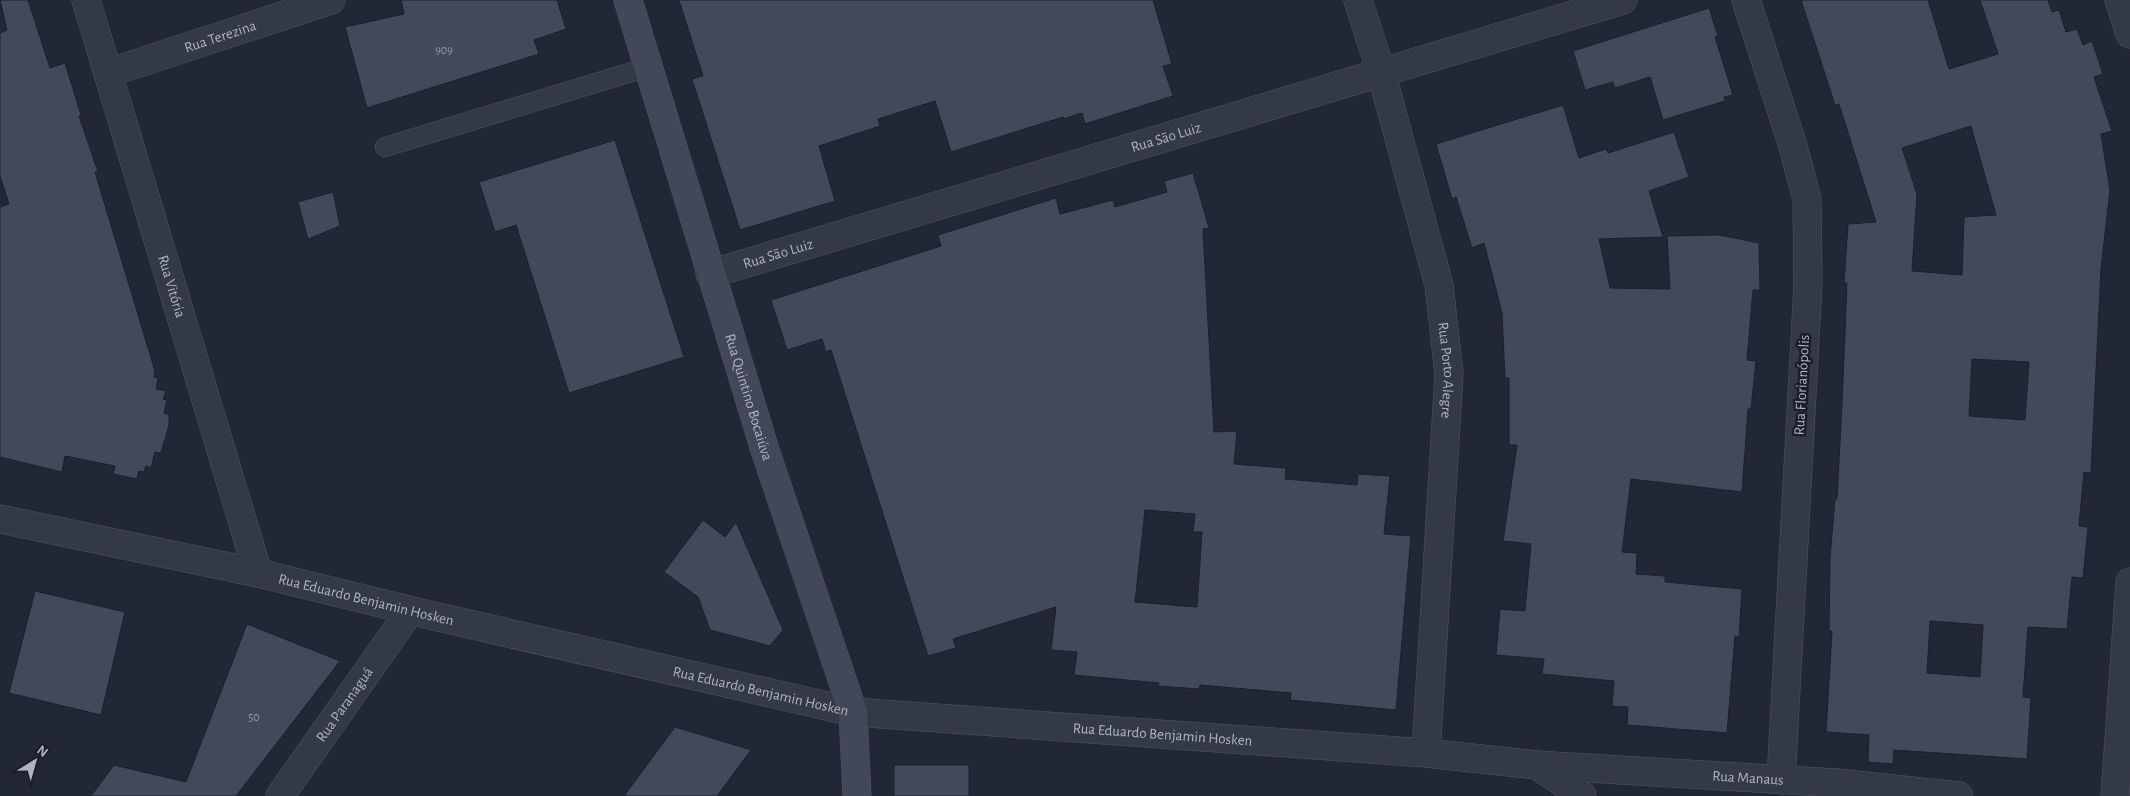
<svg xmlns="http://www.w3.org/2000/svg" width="2130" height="796" font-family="'Alegreya Sans',sans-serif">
<rect width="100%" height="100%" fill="#212735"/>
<g fill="#42495a" stroke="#1c202c" fill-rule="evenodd">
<polygon points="0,0 28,0 50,68 65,63 81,115 79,116 98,172 95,172 155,371 154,377 158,378 156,389 166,391 163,399 167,400 164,413 169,415 169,425 161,453 155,452 151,468 146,466 144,472 139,471 137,479 113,474 115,466 65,456 62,472 0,457 0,207 9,204 0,176 0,33 7,30"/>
<polygon points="401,0 557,0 566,29 534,40 539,54 367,108 345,27 404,14"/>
<polygon points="679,0 1153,0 1172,64 1163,66 1173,96 1085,124 1082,113 1063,119 1063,117 951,152 935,101 878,119 880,126 819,146 835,201 740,230 692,79 703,76"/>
<path d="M1801 0H1928L1949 69 1998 54 1980 0H2048L2052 12 2059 10 2066 32 2077 29 2083 45 2092 41 2103 74 2094 77 2112 131 2101 134 2110 190 2101 269 2091 473 2084 472 2079 526 2088 527 2083 578 2072 577 2067 629 2028 627 2023 697 2031 698 2027 759 1894 750 1893 764 1868 762 1869 735 1826 732 1832 631H1829L1830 558 1835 499H1837L1842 404 1847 283H1844L1848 224 1876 222 1839 104 1835 105ZM1971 126 1996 215 1964 217 1962 275 1912 271 1917 194 1902 148ZM1972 359 2029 362 2025 420 1969 416ZM1930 621 1983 625 1980 677 1927 673Z"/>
<polygon points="1709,8 1718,36 1715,37 1733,95 1724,97 1725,101 1663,120 1650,77 1615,88 1613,82 1585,90 1573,51"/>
<polygon points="1563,105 1579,158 1606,149 1608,153 1674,132 1689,177 1649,191 1663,237 1599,239 1610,288 1670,289 1667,236 1719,235 1759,243 1760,290 1753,290 1747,360 1756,361 1751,409 1748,409 1742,492 1631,479 1622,552 1637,553 1636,574 1665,576 1665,582 1742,589 1739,637 1735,636 1727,733 1627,725 1628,707 1612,706 1614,681 1542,674 1544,659 1496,655 1500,609 1525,611 1531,544 1503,541 1517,445 1509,445 1509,378 1505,378 1502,313 1484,243 1472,248 1456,197 1452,199 1436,144"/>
<polygon points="615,140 684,357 569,393 516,225 495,232 479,182"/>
<path d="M1193 173 1209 228 1203 229 1214 432 1237 431 1234 464 1286 468 1285 479 1357 485 1358 474 1390 476 1384 534 1411 536 1396 710 1290 700 1291 693 1200 685 1199 689 1158 686 1159 683 1074 675 1077 652 1051 650 1056 607 953 639 956 648 928 656 831 350 826 352 822 339 787 350 771 300 941 246 938 235 1056 198 1060 214 1113 200 1115 207 1167 192 1164 181ZM1145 510 1195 514 1193 532H1202L1197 607 1135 602Z"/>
<polygon points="333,192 340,226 308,239 298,202"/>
<polygon points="703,520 725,537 736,522 783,630 770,646 710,630 698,597 664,572"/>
<polygon points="35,591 125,612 101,715 9,693"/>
<polygon points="247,624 340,661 236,796 91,796 114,765 186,782"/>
<polygon points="675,727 751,750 717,796 624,796"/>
<rect x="894" y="765" width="75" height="31"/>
</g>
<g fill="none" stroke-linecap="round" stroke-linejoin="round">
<defs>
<polyline id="lane" points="385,147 648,67"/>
<g id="street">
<path id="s1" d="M86 0 258 573"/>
<path id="s2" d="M1358 0 1381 72 1439 285 1449 374 1426 753"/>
<polyline points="1746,0 1792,143 1807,199 1808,284 1781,780"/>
<polyline points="2119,0 2130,34"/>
<path id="s3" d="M108 73 331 0"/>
<path id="s4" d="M710 274 1623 0"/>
<path id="s5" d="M0 519 258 573 425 614 853 712 1426 753 1537 765 1837 783 1959 796"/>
<polyline points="1537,765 1582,796"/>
<path id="s6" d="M280 796 410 611"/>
<polyline points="2115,796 2130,582"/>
</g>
<g id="secondary">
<path id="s7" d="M628 0 765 450 853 712 857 796"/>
</g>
</defs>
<use href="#lane" stroke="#525664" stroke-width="20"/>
<use href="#street" stroke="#525664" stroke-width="29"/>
<use href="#secondary" stroke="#525664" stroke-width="29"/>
<use href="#lane" stroke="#343946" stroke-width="19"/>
<use href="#street" stroke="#343946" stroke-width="28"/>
<use href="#secondary" stroke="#434859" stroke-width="28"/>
</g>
<g text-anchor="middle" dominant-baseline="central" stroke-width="5" stroke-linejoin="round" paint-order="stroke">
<g font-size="12" fill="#9398a9">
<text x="444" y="50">909</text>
<text x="254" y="717">50</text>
</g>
<g font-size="15" fill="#aeb3c3" stroke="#1a1e2a">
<text stroke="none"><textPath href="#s3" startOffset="118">Rua Terezina</textPath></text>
<text stroke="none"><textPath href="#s4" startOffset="476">Rua São Luiz</textPath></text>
<text stroke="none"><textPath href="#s4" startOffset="71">Rua São Luiz</textPath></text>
<text stroke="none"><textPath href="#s1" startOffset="299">Rua Vitória</textPath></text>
<text stroke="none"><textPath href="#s2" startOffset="382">Rua Porto Alegre</textPath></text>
<text transform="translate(1802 385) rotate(-87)">Rua Florianópolis</text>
<text stroke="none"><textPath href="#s7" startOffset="415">Rua Quintino Bocaiúva</textPath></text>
<text stroke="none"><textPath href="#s5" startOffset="375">Rua Eduardo Benjamin Hosken</textPath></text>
<text stroke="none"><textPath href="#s5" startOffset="780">Rua Eduardo Benjamin Hosken</textPath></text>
<text stroke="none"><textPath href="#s6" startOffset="112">Rua Paranaguá</textPath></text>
<text stroke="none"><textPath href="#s5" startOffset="1185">Rua Eduardo Benjamin Hosken</textPath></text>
<text stroke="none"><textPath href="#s5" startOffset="1772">Rua Manaus</textPath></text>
</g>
</g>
<g transform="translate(35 761) rotate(37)" stroke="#1a1e2a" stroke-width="4" paint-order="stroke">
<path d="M0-4L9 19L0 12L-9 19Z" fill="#aeb3c3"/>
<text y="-8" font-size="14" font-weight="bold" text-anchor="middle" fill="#aeb3c3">N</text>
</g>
</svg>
